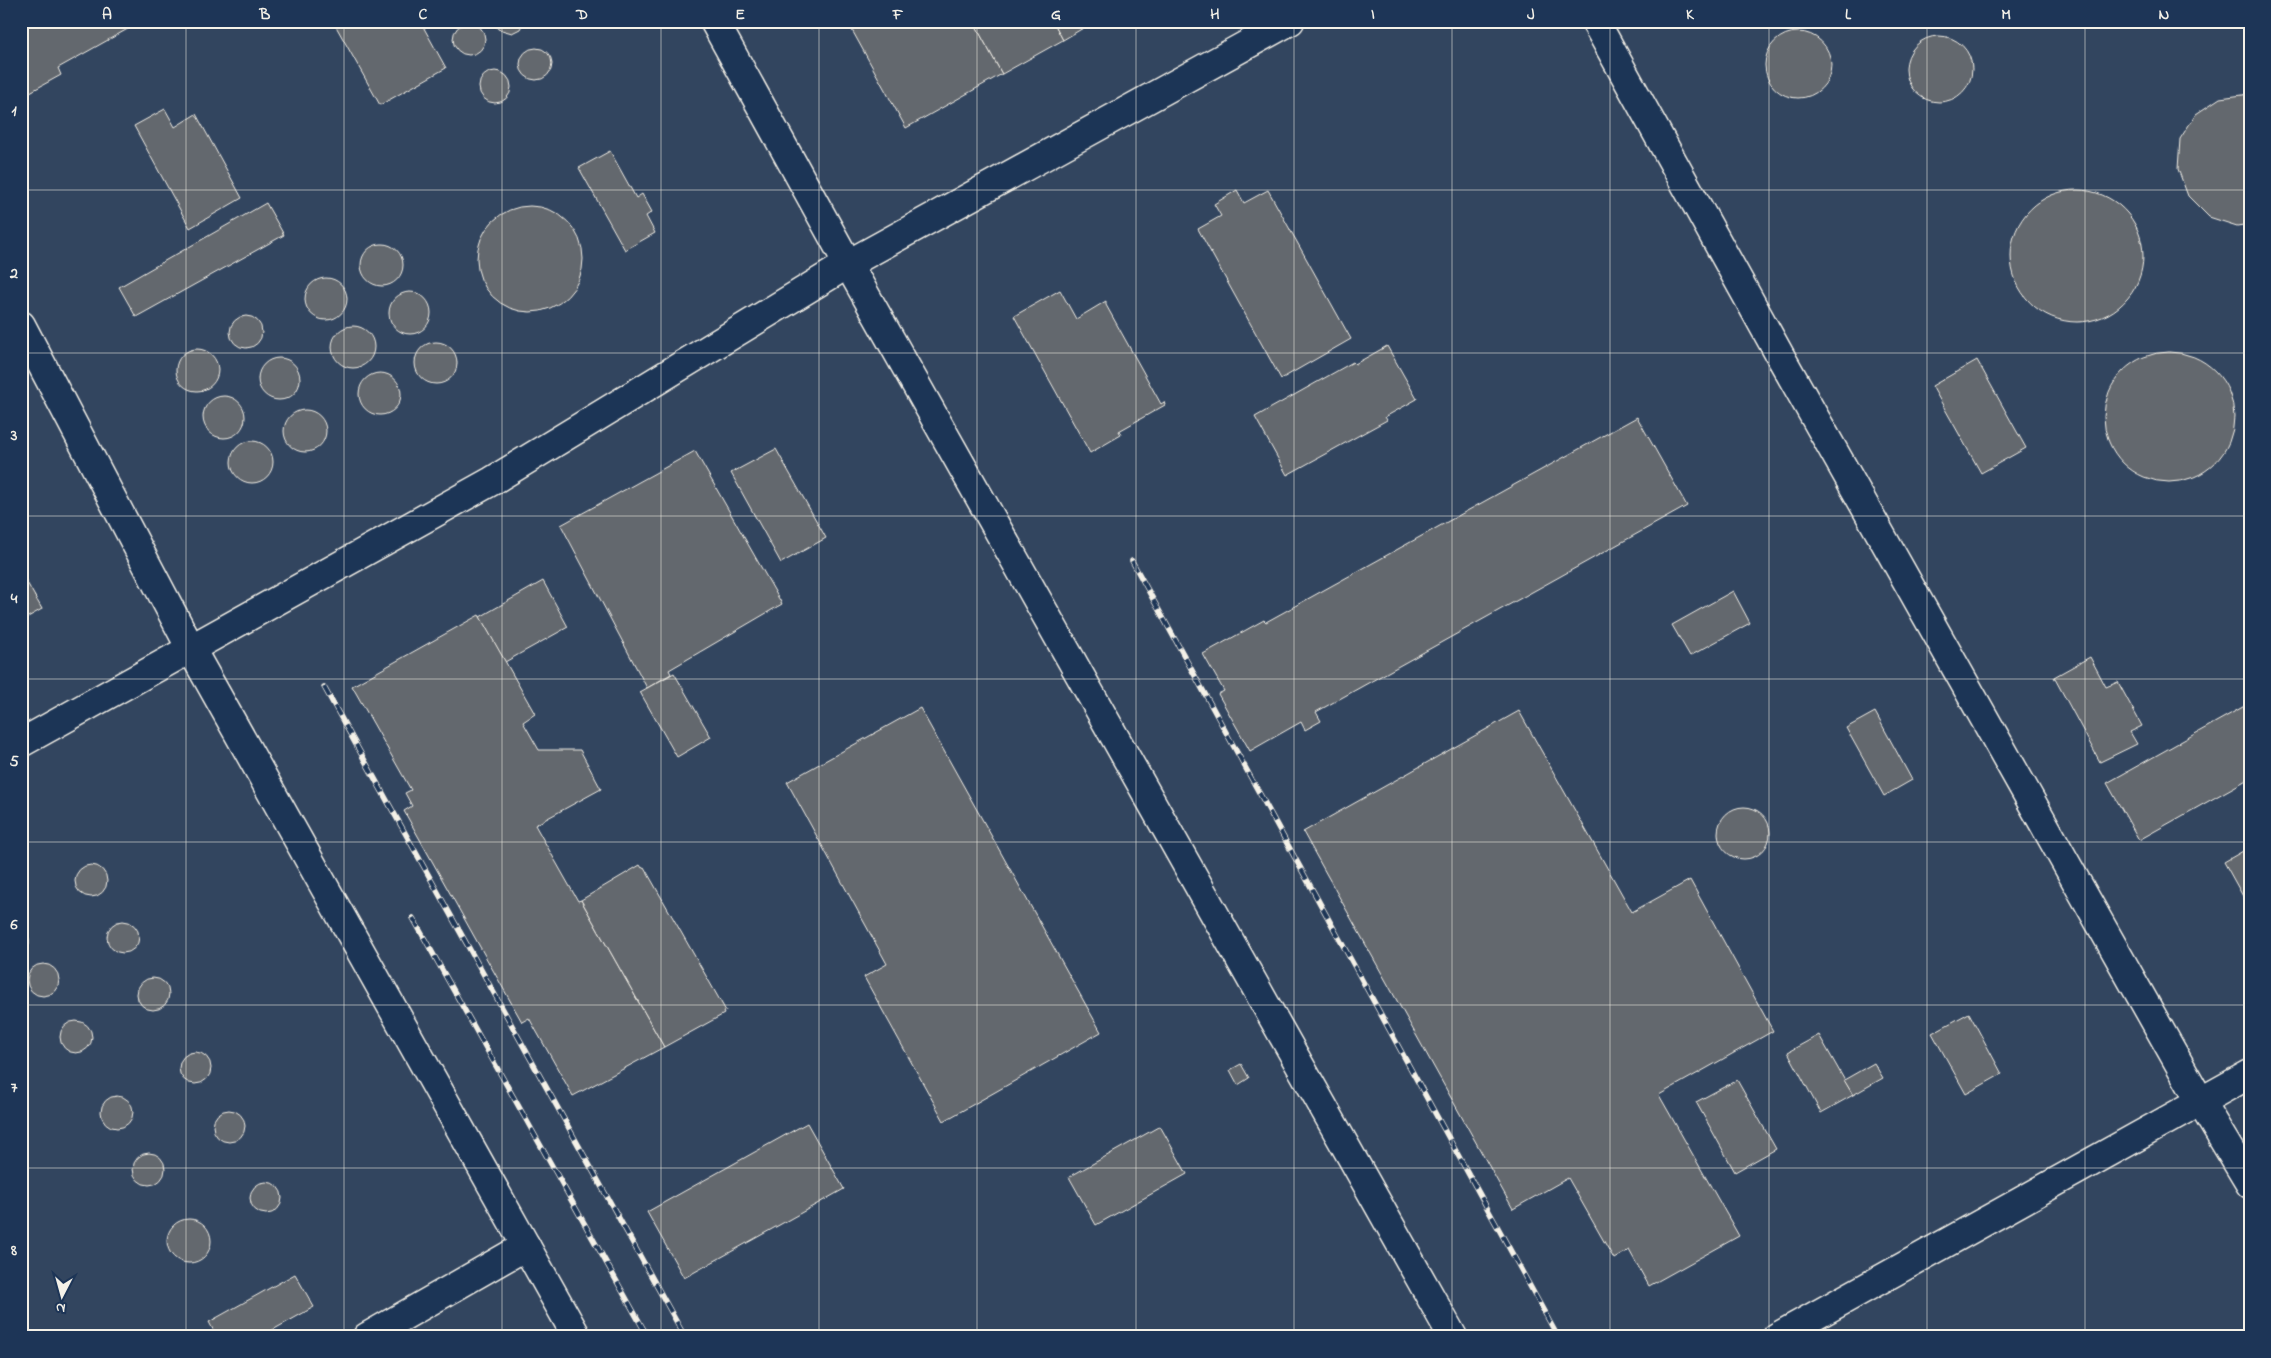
<svg xmlns="http://www.w3.org/2000/svg" width="2271" height="1358" font-family="'Indie Flower',sans-serif">
<rect width="100%" height="100%" fill="#1d3557"/>
<filter id="ink" filterUnits="userSpaceOnUse"><feTurbulence type="fractalNoise" baseFrequency=".02" numOctaves="2"/><feDisplacementMap in="SourceGraphic" scale="10" xChannelSelector="R" yChannelSelector="G"/><feConvolveMatrix kernelMatrix="1 2 1 2 8 2 1 2 1" color-interpolation-filters="sRGB"/></filter>
<g filter="url(#ink)">
<rect fill="#32445e" x="21" y="21" width="2229" height="1316"/>
<g fill="#63676e" stroke="#f4f1e8">
<polygon points="21,21 142,21 58,68 61,75 21,97"/>
<polygon points="333,21 420,21 446,68 380,105"/>
<polygon points="493,21 524,21 520,29 512,33 498,29"/>
<polygon points="847,21 973,21 1002,74 906,128"/>
<polygon points="973,21 1053,21 1063,40 1002,74"/>
<polygon points="1053,21 1095,21 1063,40"/>
<circle cx="469" cy="39" r="16"/>
<circle cx="1798" cy="65" r="33"/>
<circle cx="1939" cy="69" r="33"/>
<circle cx="536" cy="64" r="16"/>
<circle cx="495" cy="87" r="16"/>
<polygon points="2250,94 2250,224 2237,226 2209,217 2188,196 2178,169 2180,139 2196,114 2220,98"/>
<polygon points="165,109 175,127 196,114 242,198 190,228 134,126"/>
<polygon points="610,151 636,198 642,194 652,212 646,216 655,233 625,250 579,168"/>
<polygon points="1237,190 1244,203 1268,190 1351,339 1281,379 1198,229 1221,216 1214,204"/>
<circle cx="2077" cy="256" r="66"/>
<polygon points="266,203 284,235 136,317 119,287"/>
<circle cx="530" cy="259" r="53"/>
<circle cx="382" cy="265" r="21"/>
<circle cx="326" cy="299" r="21"/>
<polygon points="1060,290 1076,319 1106,301 1106,305 1161,404 1164,402 1165,405 1119,431 1121,435 1090,453 1014,316"/>
<circle cx="410" cy="313" r="21"/>
<circle cx="246" cy="332" r="16"/>
<circle cx="353" cy="347" r="21"/>
<circle cx="436" cy="363" r="21"/>
<polygon points="1387,346 1417,399 1385,417 1387,420 1287,475 1255,417 1353,362 1355,364"/>
<circle cx="197" cy="370" r="21"/>
<circle cx="2169" cy="417" r="65"/>
<circle cx="279" cy="379" r="21"/>
<polygon points="1977,360 2026,448 1981,473 1932,386"/>
<circle cx="380" cy="394" r="21"/>
<circle cx="224" cy="417" r="21"/>
<circle cx="305" cy="431" r="21"/>
<polygon points="1637,417 1687,506 1316,712 1321,721 1305,730 1301,722 1250,751 1218,694 1224,691 1203,654 1264,620 1266,622"/>
<circle cx="252" cy="462" r="21"/>
<polygon points="776,449 826,538 781,563 731,473"/>
<polygon points="695,451 782,604 669,670 671,674 647,688 561,525"/>
<polygon points="21,572 42,609 21,621"/>
<polygon points="543,581 568,627 505,662 480,617"/>
<polygon points="1733,591 1750,623 1690,656 1672,625"/>
<polygon points="479,615 535,714 523,722 539,750 580,750 601,789 535,825 578,901 581,900 664,1047 573,1096 529,1018 522,1022 404,811 412,806 405,793 411,790 352,686"/>
<polygon points="2090,657 2106,687 2118,682 2142,726 2130,732 2137,744 2100,762 2054,677"/>
<polygon points="674,673 711,737 677,757 640,692"/>
<polygon points="2250,703 2250,778 2139,840 2107,783"/>
<polygon points="920,708 1101,1032 944,1121 864,977 887,964 787,782"/>
<polygon points="1519,711 1632,912 1690,880 1773,1031 1659,1095 1739,1236 1649,1286 1629,1250 1614,1259 1568,1178 1513,1209 1303,832"/>
<polygon points="1875,712 1912,780 1884,796 1846,728"/>
<circle cx="1744" cy="833" r="26"/>
<polygon points="2250,847 2250,909 2224,862"/>
<polygon points="640,865 642,868 644,867 726,1011 723,1012 724,1014 664,1047 581,900"/>
<circle cx="91" cy="881" r="16"/>
<circle cx="123" cy="937" r="16"/>
<polygon points="21,930 27,934 29,939 29,945 21,952"/>
<circle cx="43" cy="980" r="16"/>
<circle cx="153" cy="994" r="16"/>
<polygon points="1969,1013 2002,1074 1966,1094 1932,1033"/>
<circle cx="76" cy="1037" r="16"/>
<polygon points="1819,1035 1853,1095 1821,1113 1788,1052"/>
<circle cx="195" cy="1068" r="16"/>
<polygon points="1874,1063 1883,1078 1853,1095 1844,1080"/>
<polygon points="1241,1064 1249,1078 1238,1085 1230,1070"/>
<polygon points="1737,1080 1776,1149 1735,1172 1696,1102"/>
<circle cx="117" cy="1112" r="16"/>
<circle cx="229" cy="1126" r="16"/>
<polygon points="807,1123 844,1189 684,1278 647,1212"/>
<polygon points="1160,1126 1187,1174 1096,1225 1069,1177"/>
<circle cx="149" cy="1169" r="16"/>
<circle cx="266" cy="1198" r="16"/>
<circle cx="189" cy="1241" r="22"/>
<polygon points="295,1274 314,1307 260,1337 217,1337 209,1322"/>
</g>
<g fill="none" stroke-linecap="round" stroke-linejoin="round">
<defs>
<g id="minor">
<polyline points="714,21 848,264 1453,1337"/>
<polyline points="1595,21 1783,361 2200,1101 2250,1184"/>
<polyline points="21,325 191,649 577,1337"/>
<polyline points="21,743 492,481 848,264 1290,21"/>
<polyline points="367,1337 526,1246"/>
<polyline points="1777,1337 2250,1074"/>
</g>
</defs>
<use href="#minor" stroke="#f4f1e8" stroke-width="31"/>
<use href="#minor" stroke="#1d3557" stroke-width="28"/>
<defs>
<g id="rail">
<polyline points="1132,561 1558,1337"/>
<polyline points="324,687 685,1337"/>
<polyline points="413,918 648,1337"/>
</g>
</defs>
<use href="#rail" stroke="#f4f1e8" stroke-width="5.5"/>
<use href="#rail" stroke="#1d3557" stroke-width="4" stroke-dasharray="11" stroke-linecap="butt"/>
</g>
</g>
<path fill="none" stroke="#f4f1e8" stroke-width="1" stroke-opacity="0.55" d="M186 21V1337M344 21V1337M502 21V1337M661 21V1337M819 21V1337M977 21V1337M1136 21V1337M1294 21V1337M1452 21V1337M1610 21V1337M1769 21V1337M1927 21V1337M2085 21V1337M21 190H2250M21 353H2250M21 516H2250M21 679H2250M21 842H2250M21 1005H2250M21 1168H2250"/>
<rect width="2271" height="1358" fill="none" stroke="#1d3557" stroke-width="55"/>
<g transform="translate(62 1296) rotate(186)" stroke="#1d3557" stroke-width="4" paint-order="stroke">
<path d="M0-4L9 19L0 12L-9 19Z" fill="#f4f1e8"/>
<text y="-8" font-size="14" font-weight="bold" text-anchor="middle" fill="#f4f1e8">N</text>
</g>
<rect x="28" y="28" width="2216" height="1302" fill="none" stroke="#f4f1e8" stroke-width="2"/>
<g font-size="16" text-anchor="middle" font-weight="bold" fill="#f4f1e8">
<text x="107" y="19">A</text>
<text x="265" y="19">B</text>
<text x="423" y="19">C</text>
<text x="582" y="19">D</text>
<text x="740" y="19">E</text>
<text x="898" y="19">F</text>
<text x="1056" y="19">G</text>
<text x="1215" y="19">H</text>
<text x="1373" y="19">I</text>
<text x="1531" y="19">J</text>
<text x="1690" y="19">K</text>
<text x="1848" y="19">L</text>
<text x="2006" y="19">M</text>
<text x="2164" y="19">N</text>
<text x="14" y="115">1</text>
<text x="14" y="278">2</text>
<text x="14" y="440">3</text>
<text x="14" y="603">4</text>
<text x="14" y="766">5</text>
<text x="14" y="929">6</text>
<text x="14" y="1092">7</text>
<text x="14" y="1255">8</text>
</g>
</svg>
